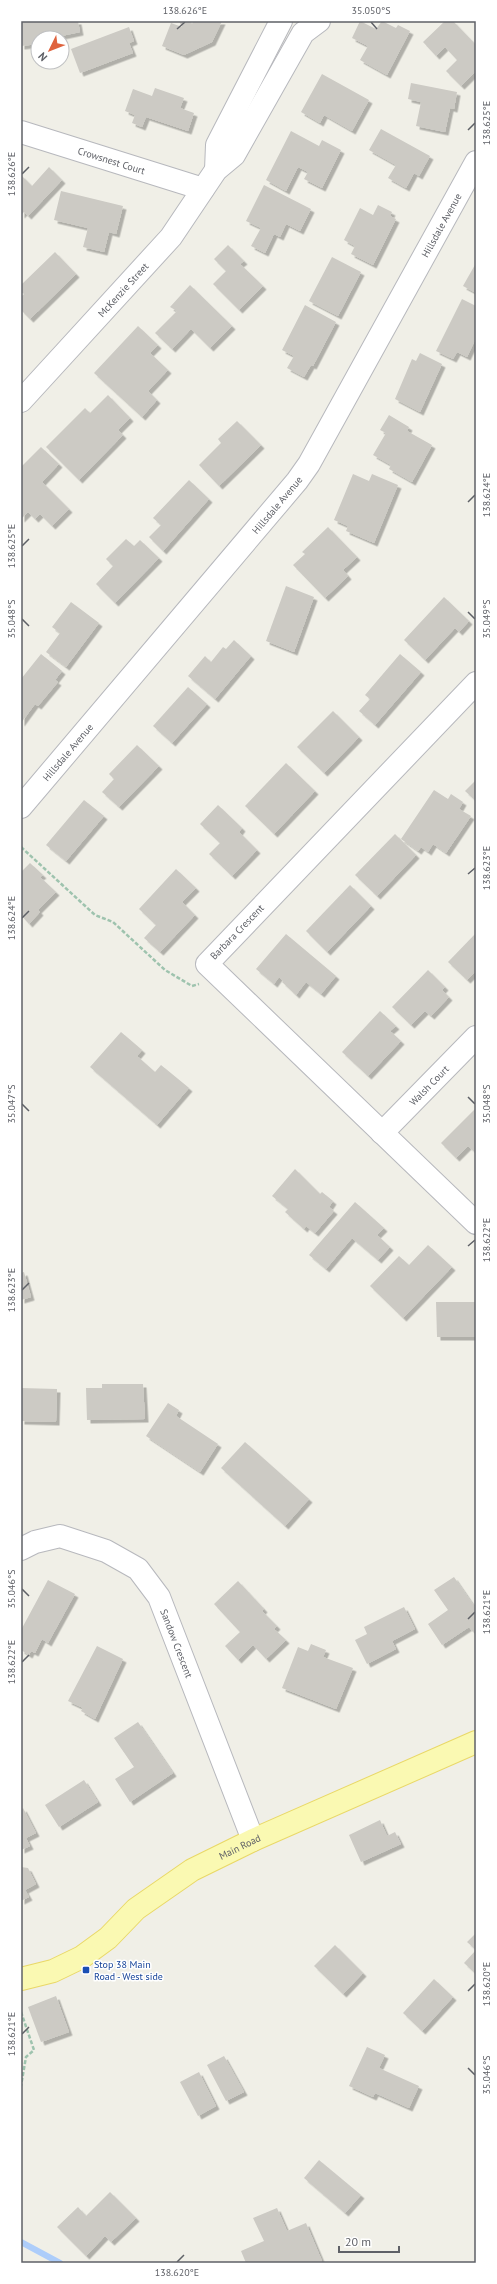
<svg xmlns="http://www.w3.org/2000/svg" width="497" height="2284" font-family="'PT Sans',sans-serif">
<defs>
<filter id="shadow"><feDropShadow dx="3.5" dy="3.5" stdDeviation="0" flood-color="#0004"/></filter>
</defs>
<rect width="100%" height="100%" fill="#f0efe7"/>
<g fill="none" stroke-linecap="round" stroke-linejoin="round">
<polyline stroke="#adcdfa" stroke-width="6" points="21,2242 60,2263"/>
</g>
<g fill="#cccac4" filter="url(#shadow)">
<polygon points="21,21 78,21 80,32 52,38 38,38 38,44 21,46"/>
<polygon points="179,21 191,21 192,24 193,21 222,21 212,42 184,55 162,46 171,23 182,27"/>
<polygon points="360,21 376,29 382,21 396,28 398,25 410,31 387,75 360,60 368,46 352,38"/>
<polygon points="445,21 453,21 476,45 476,71 461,86 446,71 457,60 445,47 436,56 423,42"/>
<polygon points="129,27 134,41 129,43 133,53 80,73 71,49"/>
<polygon points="322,74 369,100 352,131 324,115 320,123 301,112"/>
<polygon points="411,83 457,92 454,109 450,108 445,132 416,126 421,102 408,99"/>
<polygon points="155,88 184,98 180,108 194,113 188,131 146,117 142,127 132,123 135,115 125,111 133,89 152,96"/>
<polygon points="381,129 430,156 419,176 414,173 406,188 388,178 396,165 369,150"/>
<polygon points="291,131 319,146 322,140 341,150 322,188 304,179 308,172 298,167 286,191 266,180"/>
<polygon points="49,167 62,180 28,216 24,212 21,215 21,175 32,186"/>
<polygon points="264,185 311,209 300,231 286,224 280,237 274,234 265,253 251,246 261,228 246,221"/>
<polygon points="61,191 123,206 116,234 109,232 104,252 83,247 88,228 54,220"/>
<polygon points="378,205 392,212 390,216 396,219 373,265 351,254 355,246 344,240 360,208 373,215"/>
<polygon points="228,245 244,261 240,264 263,286 239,310 213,284 226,271 214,259"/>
<polygon points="55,252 76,274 30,319 21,310 21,297 24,294 21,292 21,285"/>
<polygon points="332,257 361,272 338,316 309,301"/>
<polygon points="476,263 476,293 463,286"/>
<polygon points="190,285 232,326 210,348 191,329 172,349 155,333 177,311 170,307"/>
<polygon points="462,299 476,306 476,338 467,357 457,352 453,359 436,351"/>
<polygon points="305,305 336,322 313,366 311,365 304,377 287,368 294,356 282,350"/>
<polygon points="138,326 158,345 150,353 168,370 148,391 157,400 142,417 94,373"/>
<polygon points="420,353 442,364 420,412 395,399 412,359 416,361"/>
<polygon points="108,395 130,418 118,430 123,435 79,480 46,447 85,408 90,413"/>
<polygon points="389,415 409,427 407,431 432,445 412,482 389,469 391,465 373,455 386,433 380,430"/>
<polygon points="237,421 261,445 219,486 199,465 221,443 218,439"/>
<polygon points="41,447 59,464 42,482 69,509 52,526 40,514 35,519 28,512 21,519 21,467"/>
<polygon points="353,474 369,481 372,474 398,485 374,543 346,531 348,526 334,520"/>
<polygon points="189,480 209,499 163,551 149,537 161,525 153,518"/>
<polygon points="328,527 357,557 343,570 348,576 325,598 293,565 305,554 302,552"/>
<polygon points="126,539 134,546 140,540 159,558 115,603 96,584 113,566 106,559"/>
<polygon points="286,586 314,597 294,652 266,641"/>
<polygon points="444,597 469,621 459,632 455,628 425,660 404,640"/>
<polygon points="71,602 99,623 66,667 46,652 60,633 52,627"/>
<polygon points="234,640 251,656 215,699 188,676 205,656 211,662 223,647 226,649"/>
<polygon points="41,654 62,671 55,680 58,682 38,706 35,704 21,723 21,679"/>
<polygon points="400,654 421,672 375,725 359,711 370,699 365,695"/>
<polygon points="188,687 207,704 172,743 153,726"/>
<polygon points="333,711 359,737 324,773 297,747"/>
<polygon points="137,745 159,766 119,807 102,792 114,779 109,774"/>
<polygon points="286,763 315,791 274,834 245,806"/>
<polygon points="476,780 476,801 465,791"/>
<polygon points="434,790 448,799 451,794 463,802 459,809 471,816 446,853 433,844 428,852 421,847 418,851 401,839"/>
<polygon points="84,800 104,816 66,861 46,845"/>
<polygon points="218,805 242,828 239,832 257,850 232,876 209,854 220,843 200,824"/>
<polygon points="395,834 416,855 377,896 355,875"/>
<polygon points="30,863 43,875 40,877 56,892 38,910 40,912 29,924 21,915 21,872"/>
<polygon points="176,869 196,888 182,902 195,915 160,952 144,938 156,925 139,909"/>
<polygon points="350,885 371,906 327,952 306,931"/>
<polygon points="476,933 476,971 467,980 448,962"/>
<polygon points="286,934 336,976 321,994 306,982 296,995 282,982 283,981 279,977 274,984 256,969"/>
<polygon points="428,970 445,987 442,990 449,997 431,1016 425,1011 411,1025 392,1007"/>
<polygon points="380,1011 396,1026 390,1031 401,1041 368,1076 342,1052"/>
<polygon points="121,1032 142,1050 137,1056 155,1072 161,1065 189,1088 157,1125 90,1067"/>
<polygon points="476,1108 476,1153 468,1146 456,1158 441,1143"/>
<polygon points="295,1169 320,1194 322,1192 333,1201 329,1207 334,1211 315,1233 306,1226 304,1229 285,1212 288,1209 272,1196"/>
<polygon points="355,1202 384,1228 377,1235 390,1247 378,1260 352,1238 326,1269 309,1255"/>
<polygon points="428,1245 452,1267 403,1318 370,1286 399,1256 409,1265"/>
<polygon points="24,1272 31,1297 21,1300 21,1273"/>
<polygon points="436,1302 476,1302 476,1337 437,1337"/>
<polygon points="102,1384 143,1384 145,1419 87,1420 86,1388 102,1388"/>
<polygon points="21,1388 57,1389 56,1422 21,1421"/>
<polygon points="168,1403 179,1410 176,1416 218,1444 200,1472 146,1436"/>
<polygon points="245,1442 309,1499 285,1526 221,1468"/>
<polygon points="454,1577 476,1609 476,1630 473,1632 469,1627 442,1645 428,1624 448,1610 434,1590"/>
<polygon points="48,1580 75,1594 48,1643 42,1639 35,1653 31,1651 29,1655 21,1650 21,1630"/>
<polygon points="238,1581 264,1609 262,1611 277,1626 274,1629 286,1640 266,1659 253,1645 238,1660 225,1646 240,1632 214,1604"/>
<polygon points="404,1607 415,1629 392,1641 396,1649 367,1664 355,1640 367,1634 364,1627"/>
<polygon points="311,1644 326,1650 323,1657 353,1668 336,1709 282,1688 298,1647 308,1651"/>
<polygon points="97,1646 123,1659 95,1719 81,1711 83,1708 68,1701"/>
<polygon points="138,1722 173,1773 130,1802 115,1779 134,1767 114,1738"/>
<polygon points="84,1780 98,1802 59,1827 45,1805"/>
<polygon points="23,1808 36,1833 26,1838 30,1846 21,1850 21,1810"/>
<polygon points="380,1820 387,1836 395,1832 401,1844 361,1862 349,1835"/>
<polygon points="21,1867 28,1868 36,1884 25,1890 29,1897 21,1901"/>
<polygon points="476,1933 476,1974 464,1963 476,1950 467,1942"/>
<polygon points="335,1945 363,1973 343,1994 314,1966"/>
<polygon points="434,1979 453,1997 422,2031 403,2013"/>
<polygon points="56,1996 69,2032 41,2042 28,2007"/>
<polygon points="367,2047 385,2055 379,2068 419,2086 409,2108 375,2093 373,2097 349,2086"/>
<polygon points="224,2056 244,2092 226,2101 207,2065"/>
<polygon points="199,2072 216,2106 198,2116 180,2082"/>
<polygon points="319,2160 361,2195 345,2213 304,2178"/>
<polygon points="110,2192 136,2218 111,2242 105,2236 86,2256 57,2227 78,2207 86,2216"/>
<polygon points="277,2208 287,2231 306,2223 322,2261 317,2263 246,2263 241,2251 264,2241 253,2218"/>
</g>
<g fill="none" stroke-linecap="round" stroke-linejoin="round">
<defs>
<g id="minor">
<path id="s1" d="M21 132 203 189"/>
<polyline points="216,170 217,145 281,21"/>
<path id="s2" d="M21 401 171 237 216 170 234 155 303 33 319 21"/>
<polyline points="476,683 207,964 476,1223"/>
<path id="s3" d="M21 807 297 481 309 464 476 162"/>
<path id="s4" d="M382 1133 476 1037"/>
<path id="s5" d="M21 1549 35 1542 60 1536 106 1551 138 1569 159 1597 253 1840"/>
</g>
<g id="major">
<path id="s6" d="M21 1979 53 1971 82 1957 108 1938 136 1909 192 1870 253 1840 476 1742"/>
</g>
</defs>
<use href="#minor" stroke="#b7b8bd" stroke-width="24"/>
<use href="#major" stroke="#e9d867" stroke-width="24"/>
<g stroke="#9ec3ae" stroke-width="2.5" stroke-dasharray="4 2" stroke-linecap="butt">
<polyline points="21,847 95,915 113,922 165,970 192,986 199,984"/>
<polyline points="21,2012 34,2050 26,2057 21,2086"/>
</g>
<use href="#minor" stroke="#fff" stroke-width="22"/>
<use href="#major" stroke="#faf9b2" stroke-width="22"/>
</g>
<path fill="none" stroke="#5f6167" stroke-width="1.5" d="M371 22 377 29M177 29 185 22M468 130 475 123M22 174 29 167M468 502 475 495M22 546 29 539M468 612 475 619M22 619 29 626M468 874 475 868M22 918 29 911M468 1097 475 1104M22 1104 29 1111M468 1246 475 1240M22 1290 29 1283M22 1589 29 1596M468 1619 475 1612M22 1662 29 1655M468 1991 475 1984M22 2034 29 2027M468 2068 475 2075M177 2262 184 2255"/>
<rect fill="#1a4fb4" stroke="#fff" stroke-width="1.5" x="82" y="1966" width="8" height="8" rx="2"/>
<g text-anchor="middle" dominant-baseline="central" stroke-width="3" stroke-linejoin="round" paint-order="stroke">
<g font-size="10" fill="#5f6167" stroke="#fff">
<text stroke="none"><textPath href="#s1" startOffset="95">Crowsnest Court</textPath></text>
<text stroke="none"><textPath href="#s3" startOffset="721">Hillsdale Avenue</textPath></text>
<text stroke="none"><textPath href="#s2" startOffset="151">McKenzie Street</textPath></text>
<text stroke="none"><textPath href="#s3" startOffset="396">Hillsdale Avenue</textPath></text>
<text stroke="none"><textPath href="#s3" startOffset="72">Hillsdale Avenue</textPath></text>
<text transform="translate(237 932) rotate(-46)">Barbara Crescent</text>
<text stroke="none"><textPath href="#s4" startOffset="67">Walsh Court</textPath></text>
<text stroke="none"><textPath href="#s5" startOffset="211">Sandow Crescent</textPath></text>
<text stroke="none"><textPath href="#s6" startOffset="259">Main Road</textPath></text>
</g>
<g font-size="10" fill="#164399" stroke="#fff" text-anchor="start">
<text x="94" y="1964">Stop 38 Main<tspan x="94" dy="12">Road - West side</tspan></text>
</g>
</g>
<rect width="497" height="2284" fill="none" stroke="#ffffff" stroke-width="44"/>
<g transform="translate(50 50) rotate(227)"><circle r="19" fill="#ffffff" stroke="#bfc0c2"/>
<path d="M0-3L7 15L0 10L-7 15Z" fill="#df633e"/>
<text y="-6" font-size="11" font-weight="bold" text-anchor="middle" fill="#5f6167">N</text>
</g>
<path d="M339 2246v6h60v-6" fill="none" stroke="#5f6167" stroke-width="2"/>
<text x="345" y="2246" font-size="12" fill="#5f6167" stroke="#ffffff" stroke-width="3" paint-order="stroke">20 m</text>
<rect x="22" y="22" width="453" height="2240" fill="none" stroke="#5f6167" stroke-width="1.5"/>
<g font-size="10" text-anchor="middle" fill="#5f6167">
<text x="185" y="14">138.626°E</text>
<text x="371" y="14">35.050°S</text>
<text transform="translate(486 123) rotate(-90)" y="4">138.625°E</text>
<text transform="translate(11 174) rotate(-90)" y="4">138.626°E</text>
<text transform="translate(486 495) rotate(-90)" y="4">138.624°E</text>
<text transform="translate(11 546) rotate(-90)" y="4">138.625°E</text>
<text transform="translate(11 619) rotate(-90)" y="4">35.048°S</text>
<text transform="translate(486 619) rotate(-90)" y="4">35.049°S</text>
<text transform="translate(486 868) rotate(-90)" y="4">138.623°E</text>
<text transform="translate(11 918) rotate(-90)" y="4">138.624°E</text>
<text transform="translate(11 1104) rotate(-90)" y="4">35.047°S</text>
<text transform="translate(486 1104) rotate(-90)" y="4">35.048°S</text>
<text transform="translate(486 1240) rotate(-90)" y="4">138.622°E</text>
<text transform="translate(11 1290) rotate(-90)" y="4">138.623°E</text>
<text transform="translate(11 1589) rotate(-90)" y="4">35.046°S</text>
<text transform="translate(486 1612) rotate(-90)" y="4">138.621°E</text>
<text transform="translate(11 1662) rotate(-90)" y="4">138.622°E</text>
<text transform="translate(486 1984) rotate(-90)" y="4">138.620°E</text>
<text transform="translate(11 2034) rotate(-90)" y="4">138.621°E</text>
<text transform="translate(486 2075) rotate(-90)" y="4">35.046°S</text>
<text x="177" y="2276">138.620°E</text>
</g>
</svg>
